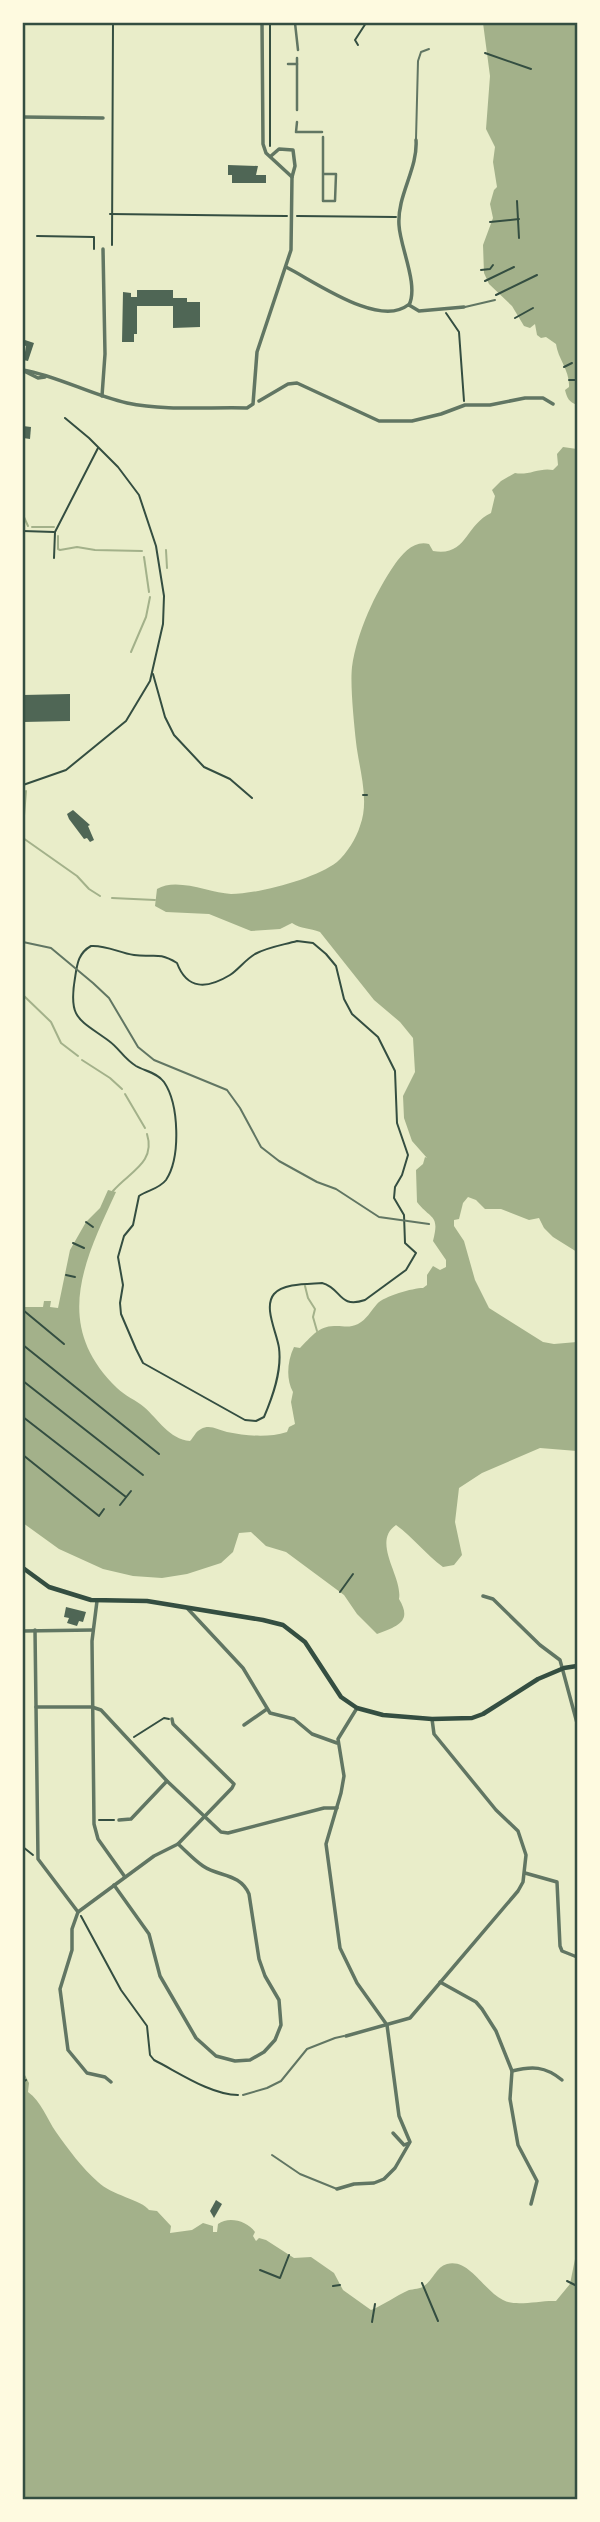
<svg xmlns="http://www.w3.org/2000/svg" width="600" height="2522" font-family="'DM Sans',sans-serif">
<rect width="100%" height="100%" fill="#e9edc9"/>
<g fill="#a3b18a">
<path d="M483 23H577V405C569 402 567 398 565 390L569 387C570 371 558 359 556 344L546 337 541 338 537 335 535 324 530 328 524 326 512 306 489 284 484 273 483 245 493 218 490 204 494 190 497 187 493 162 495 147 486 129 490 76Z"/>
<path d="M563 447 577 449V1252L553 1237 544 1228 539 1218 529 1220 501 1209H485L476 1200 468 1197 463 1203 459 1219 454 1220V1226L464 1241 475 1280 489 1308 543 1342 554 1344 577 1342V1451L540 1448 482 1473 459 1488 455 1522 462 1555 454 1565 443 1567C426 1555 413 1537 396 1525 371 1542 403 1577 399 1599 413 1622 397 1626 377 1634L357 1614 344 1595 286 1552 266 1546 251 1532 239 1533 233 1552 221 1563 187 1574 162 1578 133 1576 103 1569 59 1549 23 1523V1307H43L44 1301H51L50 1307 58 1308 70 1250 86 1222 100 1208 108 1190 116 1192C84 1261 52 1325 117 1388 125 1396 136 1400 144 1407 158 1419 169 1439 190 1441 194 1437 195 1432 201 1429 210 1424 218 1430 227 1432 247 1436 268 1438 287 1432L289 1427 295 1424 291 1402 293 1392C286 1379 287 1362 294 1347L300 1348C311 1337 319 1325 336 1326 345 1326 349 1328 358 1324 367 1319 370 1312 377 1304 384 1296 413 1288 423 1288L427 1285V1275L433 1266 440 1270 446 1267V1260L433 1241C440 1214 431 1220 417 1202L416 1170 423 1164 425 1157 427 1158 412 1141 404 1118 403 1096 415 1072 413 1038 400 1022 374 1000 320 932C310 928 301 929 292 923L280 929 251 931 209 914 166 912 155 906 157 889C177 877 210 893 231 894 258 894 315 879 337 862 347 853 356 839 360 826 370 800 359 769 356 742 354 722 350 685 352 667 357 632 375 593 395 564 403 553 414 540 429 544L433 551C467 557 465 525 491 513L495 496 492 490 501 481 515 473C528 476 540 467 553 470L558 465 557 454Z"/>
<path d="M23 2071 29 2083 28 2092C41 2101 47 2119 56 2132 68 2149 82 2168 98 2182 111 2195 142 2200 149 2210L157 2211 171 2226 170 2233 192 2230 203 2223 213 2226V2232H217L218 2224C229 2216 247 2221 255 2232L253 2236 256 2241 259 2238 266 2240 294 2258 311 2257 334 2273 343 2290 371 2310C384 2305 395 2296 409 2290 413 2289 421 2289 424 2286 433 2280 436 2267 447 2264 469 2258 483 2290 503 2300 515 2307 541 2300 556 2301L570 2284 577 2249V2499H23Z"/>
</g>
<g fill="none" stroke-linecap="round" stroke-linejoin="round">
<g stroke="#a3b18a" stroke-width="2">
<polyline points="23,515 28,526"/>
<polyline points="32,527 54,527"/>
<polyline points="58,536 58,549 60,550 77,547 95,550 142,551"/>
<polyline points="166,550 167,568"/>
<polyline points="144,557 149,592"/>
<polyline points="131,652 146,617 150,597"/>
<polyline points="23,828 26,791"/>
<polyline points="23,838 77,876 89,889 100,896"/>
<polyline points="112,898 155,900"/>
<polyline points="23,995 51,1022 61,1043 78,1056"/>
<polyline points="82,1060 110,1078 122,1089"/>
<polyline points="125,1094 145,1128"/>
<path d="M113 1191C129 1172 156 1163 147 1134"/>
<polyline points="305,1286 308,1298 315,1309 313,1317 317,1331"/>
</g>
</g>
<g fill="#4f6655">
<polygon points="228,165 258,166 256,175 266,175 266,183 232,183 232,175 228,175"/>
<polygon points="137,290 173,290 173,298 187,298 187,302 200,302 200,327 173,328 173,306 137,306 137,334 134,334 134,342 122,342 123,292 131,293 131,297 137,297"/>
<polygon points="25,340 34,343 28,361 23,360 23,352 25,352 26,346 23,345"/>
<polygon points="23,426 31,427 30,439 23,438"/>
<polygon points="70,694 70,721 23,722 23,695"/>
<polygon points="73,810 90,825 88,826 94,840 90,842 87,838 84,839 69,819 67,814"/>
<polygon points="66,1607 86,1612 83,1622 79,1621 77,1626 67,1623 69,1618 64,1617"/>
<polygon points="216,2200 222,2204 214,2218 210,2211"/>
</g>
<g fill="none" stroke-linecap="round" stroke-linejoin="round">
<g stroke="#344e41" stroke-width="2">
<polyline points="358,45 355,40 366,23"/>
<polyline points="485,53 531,69"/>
<polyline points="270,146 270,23"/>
<polyline points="517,201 519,238"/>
<polyline points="110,214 287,216"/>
<polyline points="297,216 396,217"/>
<polyline points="490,222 519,219"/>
<polyline points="37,236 94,237 94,249"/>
<polyline points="112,245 113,23"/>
<polyline points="481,270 490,269 493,265"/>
<polyline points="485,281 514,267"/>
<polyline points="496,295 537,275"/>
<polyline points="446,313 459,332 464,401"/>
<polyline points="515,318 533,308"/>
<polyline points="564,367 572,363"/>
<polyline points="569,380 577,380"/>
<polyline points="23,531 54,532"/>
<polyline points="54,558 55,532 98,448"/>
<polyline points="153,674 165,717 174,735 204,767 230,779 252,798"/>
<polyline points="23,785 66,770 126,721 150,681 163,624 164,596 156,546 139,495 118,467 89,438 65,418"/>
<polyline points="363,795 367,795"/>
<path d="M297 941 313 943 326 954 336 966 344 999 352 1014 378 1037 395 1071 397 1123 408 1155 402 1175 395 1187 394 1198 404 1215 405 1243 416 1253 406 1270 365 1300C338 1309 342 1288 322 1283 309 1284 283 1283 274 1294 263 1307 277 1333 279 1348 282 1371 273 1396 264 1417L256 1421 245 1420 143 1363 136 1349 121 1314 120 1303 123 1285 118 1257 124 1236 133 1225 139 1196C148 1190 159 1189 166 1180 181 1157 179 1104 164 1082 158 1073 145 1071 136 1066 123 1058 120 1049 109 1041 79 1019 68 1019 75 978 77 965 78 953 91 946 107 945 119 953 134 955 154 958 157 951 177 963 187 990 207 989 230 975 238 970 245 960 255 954 268 947 283 945 297 941Z"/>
<polyline points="86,1222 93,1227"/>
<polyline points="73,1243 84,1248"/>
<polyline points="66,1275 75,1277"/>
<polyline points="23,1310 64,1344"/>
<polyline points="23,1345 159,1454"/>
<polyline points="23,1381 143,1475"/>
<polyline points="23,1417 126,1497"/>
<polyline points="23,1455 99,1516 104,1509"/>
<polyline points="120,1505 131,1491"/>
<polyline points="340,1592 353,1574"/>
<polyline points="134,1737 164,1718 169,1719"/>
<polyline points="99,1820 114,1820"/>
<polyline points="23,1847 33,1855"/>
<path d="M81 1916 121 1990 147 2026 150 2055 154 2060C178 2072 211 2095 238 2095"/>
<polyline points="23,2082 26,2080"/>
<polyline points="260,2270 280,2278 289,2255"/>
<polyline points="567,2281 577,2286"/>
<polyline points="422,2283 438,2321"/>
<polyline points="333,2286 340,2285"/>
<polyline points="372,2322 375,2304"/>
</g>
<g stroke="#617663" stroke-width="2">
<polyline points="416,139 418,61 421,52 429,49"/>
<polyline points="465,307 495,300"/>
<polyline points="23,942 51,948 93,983 109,998 138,1047 154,1060 227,1090 240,1108 261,1147 279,1161 317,1182 336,1189 379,1217 429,1224"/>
<polyline points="243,2095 267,2088 281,2081 307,2049 335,2038 344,2036"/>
<polyline points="272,2155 300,2174 337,2189"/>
</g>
<g stroke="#617663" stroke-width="2.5">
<polyline points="295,23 298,50"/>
<polyline points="288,64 297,64"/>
<polyline points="297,110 297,58"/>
<polyline points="297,122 296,132 322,132"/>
<polyline points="323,174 323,201 335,201 336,174 323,174 323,137"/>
</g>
<g stroke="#617663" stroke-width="3.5">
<polyline points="23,117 103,118"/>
<polyline points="271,156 279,149 293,150 295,166 292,177"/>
<path d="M286 267C314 281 379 328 408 305"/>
<path d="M409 305C419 285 400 247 399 225 397 195 418 169 416 140"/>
<polyline points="409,305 419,311 464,307"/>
<polyline points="102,396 105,354 103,249"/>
<polyline points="259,401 288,384 297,383 379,421 412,421 441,414 465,405 490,405 525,398 543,398 553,404"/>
<polyline points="483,1596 493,1599 540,1645 560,1660 577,1723"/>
<polyline points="188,1609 243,1668 270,1713 294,1719 312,1734 337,1743"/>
<polyline points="35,1630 38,1859 78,1912"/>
<polyline points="23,1631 93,1630"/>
<polyline points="36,1707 92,1707 101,1710 167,1781 221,1832 228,1833 324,1808 337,1808"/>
<polyline points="244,1725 267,1709"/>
<polyline points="119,1820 131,1819 167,1781"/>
<polyline points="525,1873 557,1882 560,1946 562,1951 577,1957"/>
<path d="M114 1885 149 1934 160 1976 196 2038 216 2056 235 2061 250 2060 264 2052 275 2040 281 2025 279 2000 265 1976 259 1959 249 1894C240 1873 219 1877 203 1866 194 1860 186 1851 178 1844"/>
<polyline points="440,1982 476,2002 482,2009 496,2031 512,2071 510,2099 518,2145 537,2181 531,2204"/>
<polyline points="346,2036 410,2018 518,1891 523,1882 526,1855 518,1831 496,1810 434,1734 432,1719"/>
<path d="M512 2071C532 2066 545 2066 562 2080"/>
<polyline points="111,2082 105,2077 87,2073 68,2050 60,1989 72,1950 72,1929 78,1912 154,1856 178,1844 232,1788 234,1784 173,1724 172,1719"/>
<polyline points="393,2133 404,2145 409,2143"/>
<polyline points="337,2189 354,2184 374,2183 384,2179 395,2168 410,2142 399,2116 387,2025 357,1983 340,1948 326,1844 341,1793 344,1776 338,1739 357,1708"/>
</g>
<g stroke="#617663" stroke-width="3.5">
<path d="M23 370C58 376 91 395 127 403 165 411 207 407 247 408L253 404 257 352 291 250 292 177 266 153 263 144 262 23"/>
<polyline points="26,372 38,378 45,377"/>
<polyline points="97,1601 92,1641 94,1824 98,1839 125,1877"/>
</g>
<polyline stroke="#344e41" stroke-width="4.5" points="23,1568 49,1587 91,1600 147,1601 263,1620 283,1625 305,1642 341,1697 357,1708 383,1715 432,1719 472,1718 483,1714 538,1679 564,1668 577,1666"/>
</g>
<rect width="600" height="2522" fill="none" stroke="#fefae0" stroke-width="49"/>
<rect x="24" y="24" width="552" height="2474" fill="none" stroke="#344e41" stroke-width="2.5"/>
</svg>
